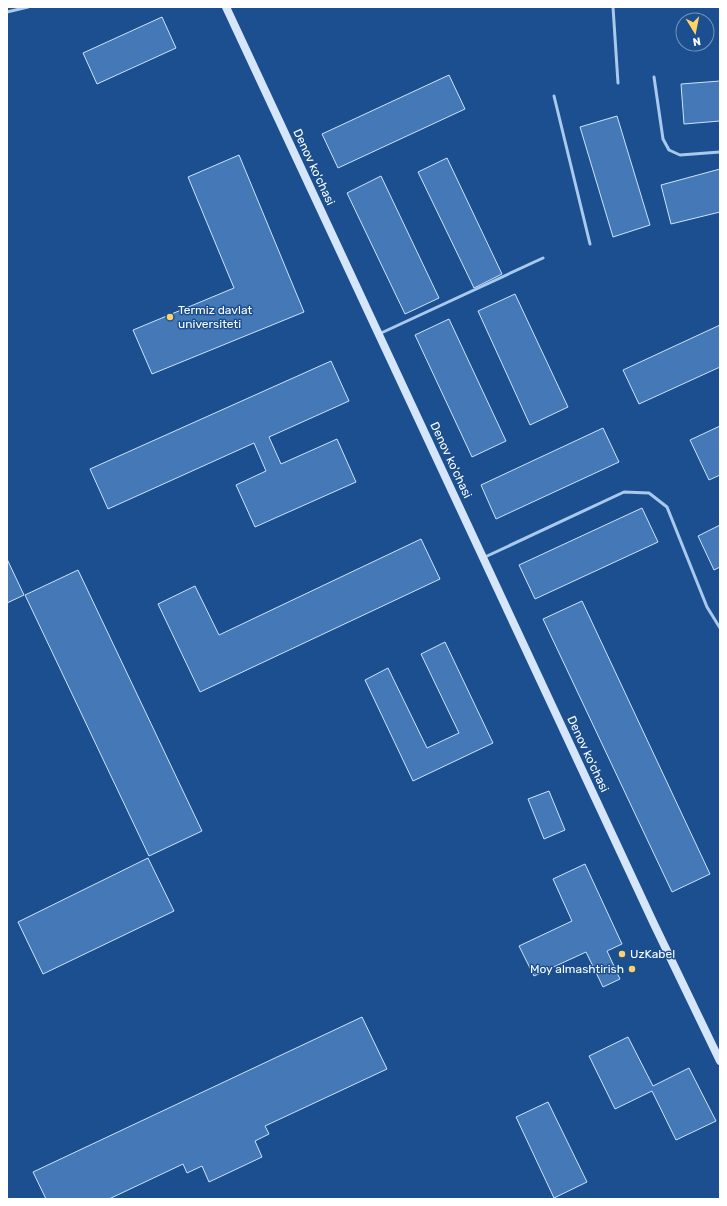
<svg xmlns="http://www.w3.org/2000/svg" width="727" height="1206" font-family="Rubik,sans-serif">
<rect width="100%" height="100%" fill="#1b4f8f"/>
<g fill="#4478b7" stroke="#cfe3fa">
<polygon points="162,17 176,48 97,84 83,53"/>
<polygon points="449,75 465,109 338,168 322,134"/>
<polygon points="720,81 720,121 684,124 681,84"/>
<polygon points="617,116 650,225 613,237 580,127"/>
<polygon points="239,155 304,312 152,374 133,330 234,288 188,177"/>
<polygon points="447,158 502,274 474,288 418,172"/>
<polygon points="720,169 720,212 671,224 661,185"/>
<polygon points="381,176 439,298 405,314 347,193"/>
<polygon points="515,294 568,407 530,425 478,311"/>
<polygon points="449,319 506,441 472,457 415,335"/>
<polygon points="720,325 720,367 639,404 623,370"/>
<polygon points="331,361 349,401 269,437 281,464 337,439 356,482 255,527 236,485 266,471 254,443 108,509 90,469"/>
<polygon points="720,426 720,475 709,480 690,440"/>
<polygon points="603,428 619,462 496,519 481,485"/>
<polygon points="642,508 658,542 535,599 519,565"/>
<polygon points="720,525 720,567 714,570 698,536"/>
<polygon points="421,539 440,579 200,692 158,604 195,586 219,635"/>
<polygon points="7,559 24,595 7,603"/>
<polygon points="78,570 202,831 149,856 25,595"/>
<polygon points="582,601 710,874 672,892 543,619"/>
<polygon points="445,642 493,743 413,781 365,680 388,668 427,748 459,733 421,654"/>
<polygon points="549,791 565,830 544,839 528,799"/>
<polygon points="148,858 174,911 43,974 18,922"/>
<polygon points="585,864 622,944 607,951 620,979 603,987 586,952 534,976 519,946 572,921 553,879"/>
<polygon points="362,1017 387,1069 265,1126 269,1134 255,1141 262,1157 209,1182 202,1166 187,1173 183,1164 109,1199 46,1199 33,1172"/>
<polygon points="628,1037 653,1086 689,1068 716,1121 676,1140 652,1091 615,1109 589,1056"/>
<polygon points="548,1102 587,1182 554,1198 516,1117"/>
</g>
<g fill="none" stroke-linecap="round" stroke-linejoin="round">
<g stroke="#a9c9ee" stroke-width="3">
<polyline points="613,7 618,83"/>
<polyline points="7,12 28,7"/>
<polyline points="654,77 663,139 669,150 680,155 720,152"/>
<polyline points="554,96 590,244"/>
<polyline points="379,334 543,258"/>
<polyline points="485,557 624,492 649,493 667,507 707,607 720,628"/>
</g>
<polyline stroke="#d6e6fa" stroke-width="8" points="226,7 654,924 720,1061"/>
</g>
<g fill="#ffd166" stroke="#1b4f8f" stroke-width="1.5">
<circle cx="170" cy="317" r="4"/>
<circle cx="622" cy="954" r="4"/>
<circle cx="632" cy="969" r="4"/>
</g>
<g text-anchor="middle" dominant-baseline="central" stroke-width="3" stroke-linejoin="round" paint-order="stroke">
<g font-size="12" fill="#fff" stroke="#1b4f8f">
<text transform="translate(314 167) rotate(65)">Denov ko'chasi</text>
<text transform="translate(451 460) rotate(65)">Denov ko'chasi</text>
<text transform="translate(588 754) rotate(65)">Denov ko'chasi</text>
</g>
<g font-size="12" fill="#fff" stroke="#1b4f8f" text-anchor="start">
<text x="178" y="310">Termiz davlat<tspan x="178" dy="14">universiteti</tspan></text>
<text x="630" y="954">UzKabel</text>
<text x="624" y="969" text-anchor="end">Moy almashtirish</text>
</g>
</g>
<rect width="727" height="1206" fill="none" stroke="#ffffff" stroke-width="16"/>
<g transform="translate(695 32) rotate(170)"><circle r="19" fill="#1b4f8f" stroke="#7695bc"/>
<path d="M0-3L7 15L0 10L-7 15Z" fill="#ffd166"/>
<text y="-6" font-size="11" font-weight="bold" text-anchor="middle" fill="#ffffff">N</text>
</g>
</svg>
